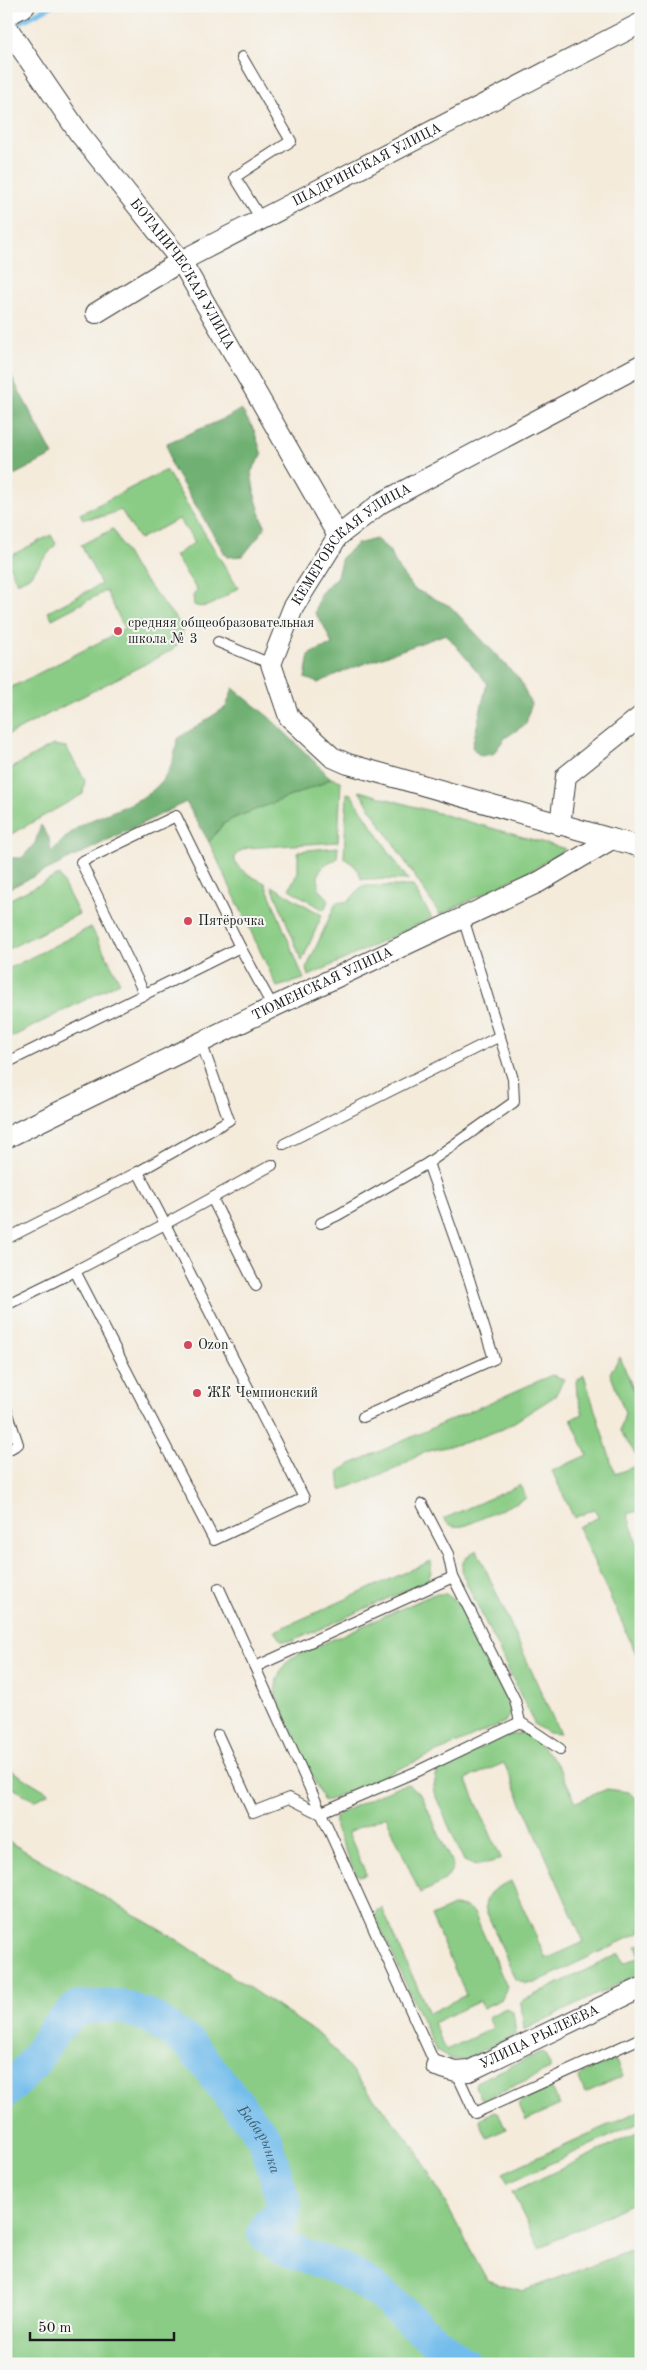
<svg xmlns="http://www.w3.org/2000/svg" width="647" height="2370" font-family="'Old Standard TT',serif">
<rect width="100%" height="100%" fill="#f6f6f2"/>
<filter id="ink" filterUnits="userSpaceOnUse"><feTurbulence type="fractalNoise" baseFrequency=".02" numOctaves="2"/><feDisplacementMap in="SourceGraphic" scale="10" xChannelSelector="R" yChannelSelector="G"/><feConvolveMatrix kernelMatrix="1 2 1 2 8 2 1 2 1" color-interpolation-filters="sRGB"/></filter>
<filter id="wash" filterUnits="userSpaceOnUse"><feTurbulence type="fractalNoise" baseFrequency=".0096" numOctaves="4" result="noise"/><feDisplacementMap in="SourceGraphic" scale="20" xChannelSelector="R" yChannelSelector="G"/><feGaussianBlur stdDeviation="1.12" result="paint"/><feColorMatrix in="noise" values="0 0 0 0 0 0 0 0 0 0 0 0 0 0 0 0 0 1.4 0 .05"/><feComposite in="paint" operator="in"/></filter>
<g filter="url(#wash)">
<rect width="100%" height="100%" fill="#f4ebdb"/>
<g fill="#8acc85" stroke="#537450">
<path d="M166 470 238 588C225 595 208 612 194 605L193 596 197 590 175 556 195 542 179 519 139 539 121 510 104 516 83 519 80 514Z"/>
<path d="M113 529 134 567 181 625C185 637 181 641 172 650L6 736V690L125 629 106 591 52 619 48 612 101 584 81 545Z"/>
<polygon points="51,535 56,544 29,577 17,583 6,558"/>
<polygon points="53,745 66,747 85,780 83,794 6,837 6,771"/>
<path d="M331 778 341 781 338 842 247 848C216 860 252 877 265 883L304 979 277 987 209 842 223 824 234 818 319 785Z"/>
<polygon points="359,791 566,849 534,869 440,915"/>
<path d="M347 793 351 794 408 880 361 879C359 868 353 864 344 858Z"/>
<path d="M338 847 337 859C320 865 316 871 319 889L329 899 324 910 289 889 298 872V851Z"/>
<polygon points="59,875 79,914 8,949 6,901"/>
<polygon points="272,886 322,915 302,961"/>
<polygon points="362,886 413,886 432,918 309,976 306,969 336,903 349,901"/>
<polygon points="91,927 120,982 6,1040 6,970"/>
<polygon points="620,1357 641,1408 641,1462 620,1431 625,1413 610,1373"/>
<polygon points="552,1375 564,1379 555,1396 505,1428 467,1442 424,1452 395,1469 341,1490 339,1471 351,1464"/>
<polygon points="584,1375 615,1474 641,1464 641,1510 627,1514 641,1554 641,1664 578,1527 599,1517 594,1509 574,1518 552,1471 587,1455 571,1419 583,1414 577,1395 576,1381"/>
<path d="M520 1485 526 1498 467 1525C456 1528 451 1527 443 1519Z"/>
<path d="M477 1550 560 1734 548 1733 535 1725 464 1578C459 1563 464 1557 477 1550Z"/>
<polygon points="431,1561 431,1572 427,1581 293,1641 282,1641 275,1631"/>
<path d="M434 1594H446L457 1602 509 1703 510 1713 505 1722 324 1802 276 1696C275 1679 279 1670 291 1658Z"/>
<path d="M525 1733C558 1757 559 1768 576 1802L607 1789 629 1792 641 1804V1932L535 1983 526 1984 515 1979 485 1908C486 1891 497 1887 511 1881L546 1959 584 1942 504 1763 466 1779 501 1858C486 1864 479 1868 464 1861L433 1790 437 1772 443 1765 510 1735Z"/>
<polygon points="6,1767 49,1793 35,1801 6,1784"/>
<path d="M408 1784 422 1796 453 1866C448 1883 435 1886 420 1893L386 1816 348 1832 366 1874 360 1876 356 1874 335 1828V1817L340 1813 396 1787Z"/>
<polygon points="6,1840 173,1937 323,2037 416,2149 487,2280 523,2291 641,2247 641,2364 6,2364"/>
<polygon points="453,1906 466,1907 474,1913 507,1987 502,1999 483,2008 480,2001 433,2023 446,2050 493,2028 488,2017 506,2008 513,2012 516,2034 464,2060 450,2059 436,2051 375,1916 377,1911 382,1908 429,2013 466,1995 431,1916"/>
<polygon points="641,1944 641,1973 524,2030 521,2003 524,2000 619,1954 624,1963 640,1956 636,1946"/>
<polygon points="541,2052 545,2054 550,2065 550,2069 485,2099 481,2098 475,2086 476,2082"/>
<polygon points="611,2061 616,2061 623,2076 585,2093 579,2079 581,2074"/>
<polygon points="549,2088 553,2090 560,2105 526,2120 519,2105 521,2101"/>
<polygon points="641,2110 641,2122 508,2183 503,2173"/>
<polygon points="494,2112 499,2114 506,2129 487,2138 480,2122 481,2118"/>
<polygon points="641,2131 641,2199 539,2248 512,2192"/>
</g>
<g fill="#6fb072" stroke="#466647">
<polygon points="6,366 53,455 6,479"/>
<polygon points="241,409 254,430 262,455 251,472 255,496 265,528 243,556 227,557 171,465 167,443 226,418"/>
<polygon points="376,539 389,550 399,570 414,589 450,606 520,680 531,704 526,724 505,738 493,754 480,756 472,747 487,683 446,634 344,671 318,683 305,678 309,654 332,644 324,626 315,613 320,594 337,576 342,557 357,544"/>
<path d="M233 688 270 718 331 778 319 785 234 818 223 824 209 842 186 802 6 890V858H22L35 843 41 825 49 838 51 852C62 841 73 829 87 822 131 802 172 797 177 739L226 707Z"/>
</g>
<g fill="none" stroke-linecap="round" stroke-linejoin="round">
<g stroke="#73bdec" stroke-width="5.5">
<polyline points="20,22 51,6"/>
<polyline points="641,739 641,741"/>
</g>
<path stroke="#73bdec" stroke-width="34" id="s1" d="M6 2091 30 2067 56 2028 77 2008 120 2006 151 2017 191 2045 265 2139 285 2207 281 2217 269 2223 264 2233C284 2256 321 2258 349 2273 393 2296 423 2338 465 2364"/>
</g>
</g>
<g filter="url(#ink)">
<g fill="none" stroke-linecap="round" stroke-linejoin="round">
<defs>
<g id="service">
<polyline points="242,57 291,141 235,177 261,219"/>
<polyline points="218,642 271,664"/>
<polyline points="145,995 81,862 176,816 240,947"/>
<polyline points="6,1063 240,947 273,1007"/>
<polyline points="284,1144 500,1036"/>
<polyline points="138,1172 165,1224 75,1271 214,1540 304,1498 165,1224 272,1165"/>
<polyline points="212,1198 256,1286"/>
<polyline points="321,1223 338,1215 428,1163"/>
<polyline points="6,1239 138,1172 229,1120 201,1042"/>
<polyline points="6,1305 75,1271"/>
<polyline points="6,1408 18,1444 6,1451"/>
<polyline points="363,1417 494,1359 469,1279 428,1163 514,1102 513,1079 463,918"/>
<polyline points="422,1504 448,1554 453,1577 515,1700 520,1722 560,1749"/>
<polyline points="219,1588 436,2066"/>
<polyline points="255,1667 453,1577"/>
<polyline points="218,1735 253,1812 289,1798 319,1813 418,1771 520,1722"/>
<polyline points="456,2072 475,2113 641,2038"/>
</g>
<g id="minor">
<polyline points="6,16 25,6"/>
<path id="s2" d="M6 26 79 133 181 261 338 536"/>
<path id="s3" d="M96 313 181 261 641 23"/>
<polyline points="560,825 566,776 641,716"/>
<path id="s4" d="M612 839 348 764 332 757 289 717 271 664 293 608 338 536 381 503 641 365"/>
<path id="s5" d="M6 1138 273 1007 539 882 612 839 641 847"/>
<path id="s6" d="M436 2066 456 2072 469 2071 641 1988"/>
</g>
</defs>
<use href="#service" stroke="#3c3b39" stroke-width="12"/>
<use href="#minor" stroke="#3c3b39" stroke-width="22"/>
<use href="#service" stroke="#fff" stroke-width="10"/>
<use href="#minor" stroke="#fff" stroke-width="20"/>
</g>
</g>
<g fill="#d1495b" stroke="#f6f6f2" stroke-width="2">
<circle cx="118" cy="631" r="5"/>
<circle cx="188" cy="921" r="5"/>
<circle cx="188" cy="1345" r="5"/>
<circle cx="197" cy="1393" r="5"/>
</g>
<g text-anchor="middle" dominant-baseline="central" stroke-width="4" stroke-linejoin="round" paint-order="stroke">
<g font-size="14" fill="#1c1c1c" stroke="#f6f6f2">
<text stroke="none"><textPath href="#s3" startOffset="309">ШАДРИНСКАЯ УЛИЦА</textPath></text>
<text stroke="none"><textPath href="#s2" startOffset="305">БОТАНИЧЕСКАЯ УЛИЦА</textPath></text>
<text stroke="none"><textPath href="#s4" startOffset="555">КЕМЕРОВСКАЯ УЛИЦА</textPath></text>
<text stroke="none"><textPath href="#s5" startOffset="352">ТЮМЕНСКАЯ УЛИЦА</textPath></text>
<text stroke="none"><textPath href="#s6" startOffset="112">УЛИЦА РЫЛЕЕВА</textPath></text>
</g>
<g font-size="14" fill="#1c1c1c" stroke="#f6f6f2" text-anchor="start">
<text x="128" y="623">средняя общеобразовательная<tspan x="128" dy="16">школа № 3</tspan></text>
<text x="198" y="921">Пятёрочка</text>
<text x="198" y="1345">Ozon</text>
<text x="207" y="1393">ЖК Чемпионский</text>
</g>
<g font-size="15" font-style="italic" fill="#3f5c6f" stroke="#f6f6f2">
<text stroke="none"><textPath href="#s1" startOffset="352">Бабарынка</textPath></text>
</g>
</g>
<rect width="647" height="2370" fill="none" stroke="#f6f6f2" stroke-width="25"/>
<path d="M30 2332v8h144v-8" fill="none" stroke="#1c1c1c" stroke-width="2.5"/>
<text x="38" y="2332" font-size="15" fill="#1c1c1c" stroke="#f6f6f2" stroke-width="4" paint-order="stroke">50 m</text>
</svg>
